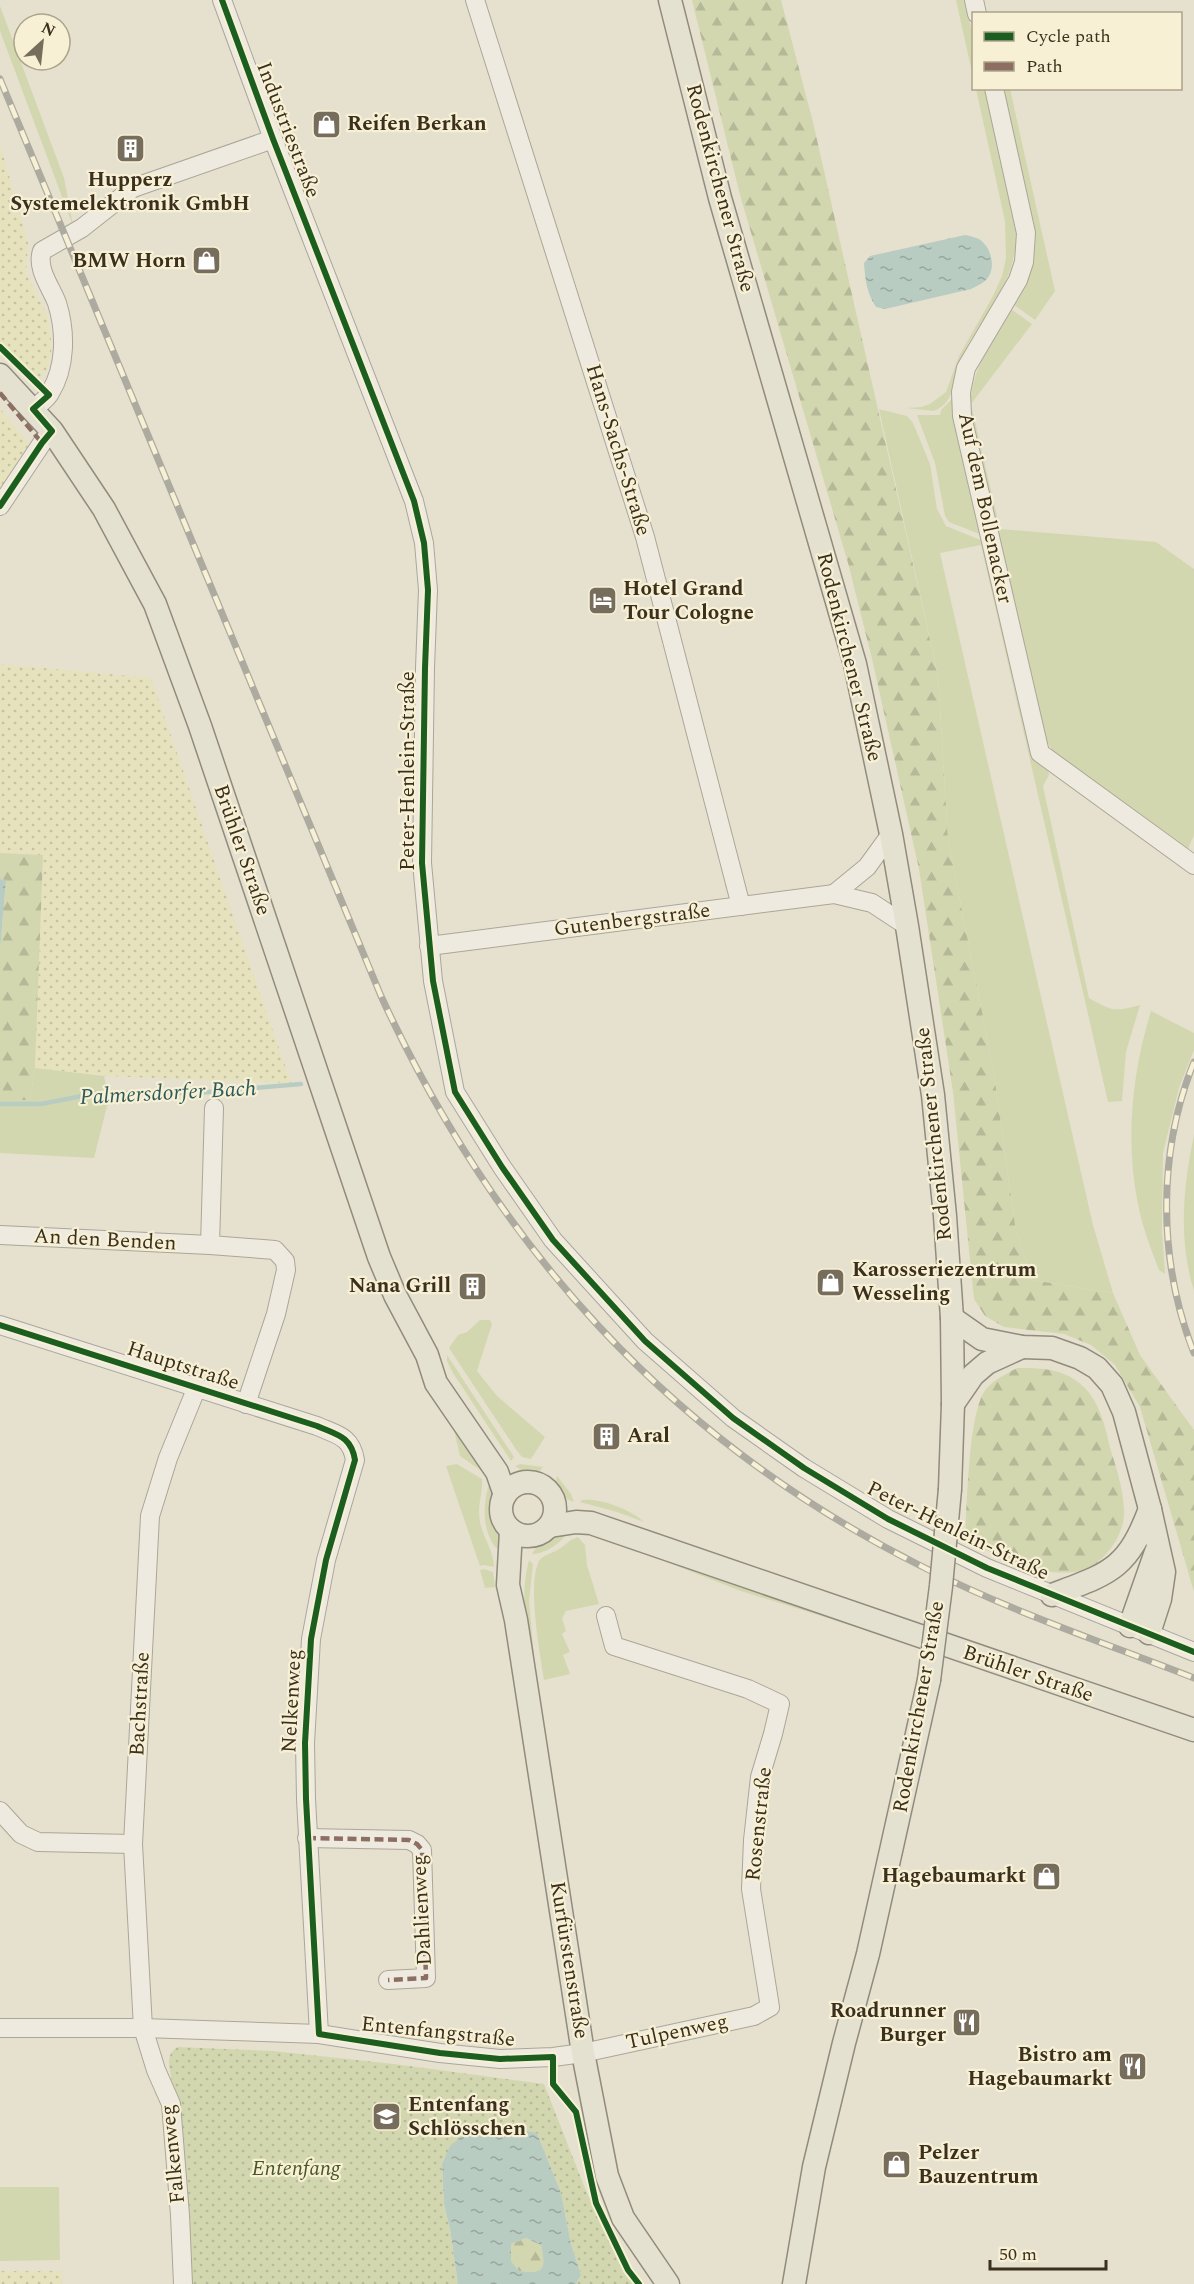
<svg xmlns="http://www.w3.org/2000/svg" width="1194" height="2284" font-family="Spectral,serif">
<defs>
<pattern id="farmland-dots" width="8" height="8" patternUnits="userSpaceOnUse" patternTransform="scale(1.5)"><rect width="8" height="8" fill="#e6e2be"/><path d="M2 2h.1M6 6h.1" fill="none" stroke="#c6c2a3" stroke-width="1.8" stroke-linecap="round"/></pattern>
<pattern id="forest-firs" width="22" height="20" patternUnits="userSpaceOnUse" patternTransform="scale(1.5)"><rect width="22" height="20" fill="#d3d7b0"/><path d="M5 1l3.5 6h-7zM16 11l3.5 6h-7z" fill="#b6b997"/></pattern>
<pattern id="park-dots" width="8" height="8" patternUnits="userSpaceOnUse" patternTransform="scale(1.5)"><rect width="8" height="8" fill="#d3d7b0"/><path d="M2 2h.1M6 6h.1" fill="none" stroke="#b6b997" stroke-width="1.8" stroke-linecap="round"/></pattern>
<pattern id="water-ripples" width="26" height="14" patternUnits="userSpaceOnUse" patternTransform="scale(1.5)"><rect width="26" height="14" fill="#b9ccc2"/><path d="M2 4q2-2 4 0t4 0M15 11q2-2 4 0t4 0" fill="none" stroke="#98a69d"/></pattern>
</defs>
<rect width="100%" height="100%" fill="#e6e1ce"/>
<g fill="url(#farmland-dots)">
<polygon points="0,144 28,243 26,273 48,317 52,347 49,363 45,373 39,378 0,343"/>
<polygon points="0,408 30,445 0,494"/>
<polygon points="0,664 151,678 291,1083 104,1076 35,1068 43,855 0,853"/>
<rect x="0" y="2271" width="62" height="13"/>
</g>
<g fill="#d3d7b0">
<polygon points="956,0 965,0 973,37 973,77"/>
<polygon points="0,6 64,178 73,226 0,31"/>
<path d="M976 89H985L1015 220C1022 281 986 307 962 356 952 376 958 401 934 411L906 408 921 407 930 404 946 392 959 356 993 296 1002 276 1006 258 1005 221Z"/>
<polygon points="1003,89 1010,89 1055,291 1035,320 1013,304 1026,282 1033,263 1036,233"/>
<path d="M1011 309 1032 324 971 404 1000 529 1156 542 1194 569V835L1188 849 1056 756 1045 738 970 412C970 372 990 342 1011 309Z"/>
<polygon points="953,398 982,535 949,522 945,516 935,463 917,415 940,415 941,410"/>
<path d="M879 409 907 416 913 423 930 464 937 509 946 526 983 541 1049 775 1043 786 1089 998C1112 1011 1114 1012 1140 1005L1126 1052 1122 1101 1108 1102 981 545 940 553 1093 1225 1113 1293 1032 1280 1015 1225 993 1067 948 840 938 675Z"/>
<path d="M1151 1011 1194 1033V1050L1179 1088 1163 1153 1162 1230 1165 1274 1159 1270C1151 1249 1142 1226 1138 1204 1125 1141 1132 1072 1151 1011Z"/>
<polygon points="35,1068 104,1076 109,1098 94,1158 0,1153 0,1100 30,1100"/>
<path d="M1194 1135V1291C1178 1240 1183 1187 1194 1135Z"/>
<polygon points="480,1320 490,1320 492,1324 477,1371 497,1396 545,1437 531,1459 522,1457 517,1451 449,1348 458,1335 467,1332"/>
<polygon points="447,1355 514,1457 511,1461 453,1373 447,1361"/>
<polygon points="454,1429 486,1474 460,1456"/>
<path d="M457 1464 482 1479C483 1494 477 1504 480 1522 483 1537 494 1552 494 1567L484 1565 480 1566 446 1466Z"/>
<polygon points="520,1464 543,1467 538,1473 527,1474 515,1466"/>
<path d="M557 1476 571 1494 574 1502C561 1497 553 1490 557 1476Z"/>
<path d="M490 1480 495 1496 493 1508 495 1521 505 1541 506 1551 495 1547C481 1527 483 1503 490 1480Z"/>
<path d="M582 1500C601 1498 630 1509 644 1522L617 1512 580 1502Z"/>
<path d="M559 1530 568 1531C562 1543 545 1554 532 1554L538 1544Z"/>
<path d="M578 1537 585 1545 587 1565 599 1604 566 1611 562 1618 566 1631 562 1634 570 1652 563 1655 570 1674 544 1680C540 1654 527 1583 539 1561 543 1555 553 1553 559 1549 566 1545 570 1539 578 1537Z"/>
<polygon points="623,1545 914,1645 741,1591"/>
<path d="M529 1560 533 1564 529 1601 536 1679C529 1639 518 1600 529 1560Z"/>
<polygon points="484,1569 493,1572 495,1587 485,1588 480,1570"/>
<polygon points="0,2187 59,2187 60,2260 0,2261"/>
</g>
<g fill="url(#forest-firs)">
<polygon points="692,0 781,0 813,122 938,675 948,840 993,1067 1015,1225 1032,1280 1113,1293 1140,1355 1194,1430 1194,1592 1140,1407 1115,1365 1091,1345 1064,1334 1004,1327 985,1316 974,1299 953,1092 919,869 872,659 848,563 740,195"/>
<polygon points="0,853 43,855 35,1068 30,1100 0,1100 0,951 6,880 0,879"/>
<path d="M1017 1368C1039 1368 1060 1368 1078 1382 1100 1398 1105 1427 1111 1451 1117 1469 1123 1490 1124 1509 1126 1533 1106 1562 1083 1570 1074 1573 1061 1573 1051 1572 1022 1568 992 1552 965 1541 967 1509 968 1411 986 1389 995 1379 1006 1374 1017 1368Z"/>
<path d="M526 2238 541 2245C546 2269 546 2274 519 2271L511 2261V2244Z"/>
</g>
<path fill="url(#park-dots)" d="M178 2047 273 2051 394 2064 544 2084 586 2191 630 2279 635 2284H576L581 2275 571 2244 561 2193 537 2133 442 2164 444 2204 450 2229 458 2284H185L179 2121 169 2065C169 2057 170 2051 178 2047Z"/>
<g fill="url(#water-ripples)" fill-rule="evenodd">
<path d="M965 235C970 236 975 237 979 239 990 246 995 263 990 274 987 282 977 286 971 289L885 309 876 307C867 294 865 279 864 263L870 256Z"/>
<polygon points="0,879 6,880 0,951"/>
<path d="M495 2125 537 2133 561 2193 571 2244 581 2275 576 2284H458L450 2229 444 2204 442 2164 450 2146 467 2132ZM526 2238 541 2245C546 2269 545 2274 519 2271L511 2261V2244Z"/>
</g>
<g fill="none" stroke-linecap="round" stroke-linejoin="round">
<polyline stroke="#b9ccc2" stroke-width="4.5" points="0,1104 41,1104 98,1093 197,1093 301,1084"/>
<defs>
<g id="minor">
<polyline points="222,0 273,139 414,501 424,543 428,590 425,668 422,863 433,981 455,1092 502,1167 553,1240 645,1341 733,1418 804,1468 888,1519 987,1568 1194,1652"/>
<polyline points="475,0 645,537 741,906"/>
<polyline points="974,0 977,14"/>
<polyline points="994,88 1026,233 1024,262 1018,280 966,368 961,392 962,416 1040,753 1194,865"/>
<path d="M33 409C39 404 46 400 50 393 66 367 66 332 57 303 51 287 36 269 42 251L82 228 133 188 273 139"/>
<polyline points="0,506 42,443 52,431"/>
<polyline points="834,894 867,867 891,834"/>
<polyline points="429,946 834,894 872,903 907,926"/>
<polyline points="0,1235 210,1245 275,1250 285,1261 286,1270 276,1314 246,1404"/>
<polyline points="210,1245 214,1108"/>
<path d="M0 1325 317 1426C337 1435 351 1436 355 1460L326 1560 311 1639 305 1743 306 1799 319 2034"/>
<polyline points="0,1811 21,1834 38,1842 133,1844"/>
<polyline points="307,1838 409,1840 417,1844 422,1850 426,1978 388,1980"/>
<polyline points="0,2028 143,2028 319,2034 440,2053 500,2059 553,2057 583,2053 754,2016 770,2007 751,1889 753,1840 760,1777 773,1734 780,1704 748,1689 614,1646 606,1616"/>
<polyline points="183,2284 180,2215 171,2104 156,2070 143,2028 133,1844 150,1516 168,1458 197,1387"/>
</g>
<g id="major">
<polyline points="670,0 720,198 855,664 891,834 907,926 933,1095 945,1216 952,1318 953,1404 950,1489"/>
<polyline points="0,375 52,431 104,509 155,604 200,726 379,1257 395,1295 427,1355 436,1383 497,1472 505,1495"/>
<polyline points="952,1318 982,1339 1022,1347 1052,1348 1080,1358 1097,1368 1112,1385 1124,1412 1150,1509 1164,1572 1160,1599 1149,1633"/>
<polyline points="953,1404 973,1375 987,1363 1022,1347"/>
<circle cx="528" cy="1509" r="27"/>
<polyline points="550,1526 576,1522 591,1523 1194,1730"/>
<polyline points="511,1531 508,1585 516,1620 583,2053 607,2176 623,2218 668,2284"/>
<path d="M1052 1595C1110 1573 1127 1570 1150 1509"/>
<polyline points="1130,1626 1156,1552"/>
<polyline points="794,2284 814,2167 844,2043 868,1954 929,1680"/>
</g>
</defs>
<use href="#minor" stroke="#aba697" stroke-width="20"/>
<use href="#major" stroke="#918b7d" stroke-width="25"/>
<use href="#minor" stroke="#eeeadf" stroke-width="18"/>
<use href="#major" stroke="#e5e1d1" stroke-width="22"/>
<defs>
<g id="rail">
<path d="M0 79 381 996C497 1248 670 1439 919 1565 1007 1610 1102 1642 1194 1678"/>
<path d="M1194 1062C1157 1153 1158 1262 1194 1353"/>
</g>
</defs>
<use href="#rail" stroke="#adaaa0" stroke-width="7"/>
<use href="#rail" stroke="#f7f0d4" stroke-width="4.5" stroke-dasharray="14" stroke-linecap="butt"/>
<defs>
<polyline id="major-bridge" points="929,1680 941,1586 950,1489"/>
</defs>
<use href="#major-bridge" stroke="#918b7d" stroke-width="25" stroke-linecap="butt"/>
<use href="#major-bridge" stroke="#e5e1d1" stroke-width="22"/>
<g stroke="#8d6e63" stroke-width="4.5" stroke-dasharray="9 4.5" stroke-linecap="butt">
<polyline points="0,393 42,443"/>
<polyline points="307,1838 409,1840 417,1844 422,1850 426,1978 388,1980"/>
</g>
<defs>
<g id="cycleway">
<polyline points="222,0 273,139 414,501 424,543 428,590 425,668 422,863 433,981 455,1092 502,1167 553,1240 645,1341 733,1418 804,1468 888,1519 987,1568 1194,1652"/>
<polyline points="0,347 49,395 33,409 52,431 42,443 0,506"/>
<path d="M0 1325 317 1426C337 1435 351 1436 355 1460L326 1560 311 1639 305 1743 306 1799 319 2034 440 2053 500 2059 553 2057V2084L576 2112 596 2203 628 2270 639 2284"/>
</g>
</defs>
<use href="#cycleway" stroke="#f7f0d4" stroke-width="10"/>
<use href="#cycleway" stroke="#1b5e20" stroke-width="6"/>
</g>
<defs>
<symbol id="shop-square" viewBox="-11 -11 22 22"><rect x="-9" y="-9" width="18" height="18" rx="4" fill="#776d5c" stroke="#f7f0d4"/><path d="M-5-2.5h2.3a2.7 3.5 0 0 1 5.4 0H5L5.5 6h-11ZM-1.5-2.5h3a1.5 2.3 0 0 0-3 0Z" fill="#fff"/></symbol>
<symbol id="building-square" viewBox="-11 -11 22 22"><rect x="-9" y="-9" width="18" height="18" rx="4" fill="#776d5c" stroke="#f7f0d4"/><path d="M-4-6H4V6H1V3H-1V6H-4ZM-2.5-4.3h1.7v1.8h-1.7ZM.8-4.3h1.7v1.8H.8ZM-2.5-1h1.7V.8h-1.7ZM.8-1h1.7V.8H.8Z" fill="#fff"/></symbol>
<symbol id="hotel-square" viewBox="-11 -11 22 22"><rect x="-9" y="-9" width="18" height="18" rx="4" fill="#776d5c" stroke="#f7f0d4"/><path d="M-6-4.5h1.5V1H6V5H4.5V3h-9V5H-6ZM-4 0a1.8 1.8 0 1 1 3.6 0ZM.5 0V-2.5h3Q6-2.5 6 0Z" fill="#fff"/></symbol>
<symbol id="restaurant-square" viewBox="-11 -11 22 22"><rect x="-9" y="-9" width="18" height="18" rx="4" fill="#776d5c" stroke="#f7f0d4"/><path d="M-5-6h1v4h1v-4h1v4h1v-4h1v5L-1.5 .5V6h-2V.5L-5-1ZM5-6V6H3V1.5H1.5Q1.5-4 5-6Z" fill="#fff"/></symbol>
<symbol id="school-square" viewBox="-11 -11 22 22"><rect x="-9" y="-9" width="18" height="18" rx="4" fill="#776d5c" stroke="#f7f0d4"/><path d="M0-5L7-2L0 1L-7-2ZM-4 1L0 2.5L4 1V4Q0 6-4 4Z" fill="#fff"/></symbol>
</defs>
<g fill-rule="evenodd">
<use href="#shop-square" x="310" y="108" width="33" height="33"/>
<use href="#building-square" x="114" y="132" width="33" height="33"/>
<use href="#shop-square" x="190" y="244" width="33" height="33"/>
<use href="#hotel-square" x="586" y="584" width="33" height="33"/>
<use href="#shop-square" x="814" y="1266" width="33" height="33"/>
<use href="#building-square" x="456" y="1270" width="33" height="33"/>
<use href="#building-square" x="590" y="1420" width="33" height="33"/>
<use href="#shop-square" x="1030" y="1860" width="33" height="33"/>
<use href="#restaurant-square" x="950" y="2006" width="33" height="33"/>
<use href="#restaurant-square" x="1116" y="2050" width="33" height="33"/>
<use href="#school-square" x="370" y="2100" width="33" height="33"/>
<use href="#shop-square" x="880" y="2148" width="33" height="33"/>
</g>
<g text-anchor="middle" dominant-baseline="central" stroke-width="4.5" stroke-linejoin="round" paint-order="stroke">
<g font-size="21" font-weight="bold" fill="#3b2f1e" stroke="#f7f0d4" text-anchor="start">
<text x="347" y="124">Reifen Berkan</text>
<text x="130" y="180" text-anchor="middle">Hupperz<tspan x="130" dy="24">Systemelektronik GmbH</tspan></text>
<text x="186" y="261" text-anchor="end">BMW Horn</text>
<text x="623" y="589">Hotel Grand<tspan x="623" dy="24">Tour Cologne</tspan></text>
<text x="852" y="1270">Karosseriezentrum<tspan x="852" dy="24">Wesseling</tspan></text>
<text x="451" y="1286" text-anchor="end">Nana Grill</text>
<text x="627" y="1436">Aral</text>
<text x="1026" y="1876" text-anchor="end">Hagebaumarkt</text>
<text x="946" y="2011" text-anchor="end">Roadrunner<tspan x="946" dy="24">Burger</tspan></text>
<text x="1112" y="2055" text-anchor="end">Bistro am<tspan x="1112" dy="24">Hagebaumarkt</tspan></text>
<text x="408" y="2105">Entenfang<tspan x="408" dy="24">Schlösschen</tspan></text>
<text x="918" y="2153">Pelzer<tspan x="918" dy="24">Bauzentrum</tspan></text>
</g>
<g font-size="21" fill="#3b2f1e" stroke="#f7f0d4">
<text transform="translate(288 130) rotate(69)">Industriestraße</text>
<text transform="translate(720 188) rotate(75)">Rodenkirchener Straße</text>
<text transform="translate(618 450) rotate(73)">Hans-Sachs-Straße</text>
<text transform="translate(985 508) rotate(78)">Auf dem Bollenacker</text>
<text transform="translate(849 657) rotate(76)">Rodenkirchener Straße</text>
<text transform="translate(408 771) rotate(-90)">Peter-Henlein-Straße</text>
<text transform="translate(242 850) rotate(71)">Brühler Straße</text>
<text transform="translate(632 920) rotate(-7)">Gutenbergstraße</text>
<text transform="translate(934 1134) rotate(-96)">Rodenkirchener Straße</text>
<text transform="translate(105 1240) rotate(3)">An den Benden</text>
<text transform="translate(183 1366) rotate(18)">Hauptstraße</text>
<text transform="translate(958 1531) rotate(26)">Peter-Henlein-Straße</text>
<text transform="translate(1028 1674) rotate(19)">Brühler Straße</text>
<text transform="translate(292 1701) rotate(-87)">Nelkenweg</text>
<text transform="translate(140 1704) rotate(-87)">Bachstraße</text>
<text transform="translate(919 1707) rotate(-80)">Rodenkirchener Straße</text>
<text transform="translate(759 1824) rotate(-84)">Rosenstraße</text>
<text transform="translate(422 1910) rotate(-93)">Dahlienweg</text>
<text transform="translate(569 1960) rotate(81)">Kurfürstenstraße</text>
<text transform="translate(438 2032) rotate(6)">Entenfangstraße</text>
<text transform="translate(677 2032) rotate(-12)">Tulpenweg</text>
<text transform="translate(173 2154) rotate(-96)">Falkenweg</text>
</g>
<g font-size="21" font-style="italic" fill="#465823" stroke="#f7f0d4">
<text x="296" y="2169">Entenfang</text>
</g>
<g font-size="22" font-style="italic" fill="#2c5a5b" stroke="#f7f0d4">
<text transform="translate(168 1093) rotate(-3)">Palmersdorfer Bach</text>
</g>
</g>
<rect x="972" y="12" width="210" height="78" fill="#f7f0d4" stroke="#aca38b" stroke-width="1.5"/>
<rect x="984" y="32" width="30" height="9" fill="#1b5e20" stroke="#aca38b" stroke-width="1.5"/>
<text x="1026" y="42" font-size="18" fill="#3b2f1e">Cycle path</text>
<rect x="984" y="62" width="30" height="9" fill="#8d6e63" stroke="#aca38b" stroke-width="1.5"/>
<text x="1026" y="72" font-size="18" fill="#3b2f1e">Path</text>
<g transform="translate(42 42) rotate(27)"><circle r="28" fill="#f7f0d4" stroke="#aca38b" stroke-width="1.5"/>
<path d="M0-4.5L10 22L0 15L-10 22Z" fill="#776d5c"/>
<text y="-9" font-size="16" font-weight="bold" text-anchor="middle" fill="#3b2f1e">N</text>
</g>
<path d="M990 2260v9h116v-9" fill="none" stroke="#3b2f1e" stroke-width="3"/>
<text x="999" y="2260" font-size="18" fill="#3b2f1e" stroke="#f7f0d4" stroke-width="4.5" paint-order="stroke">50 m</text>
</svg>
